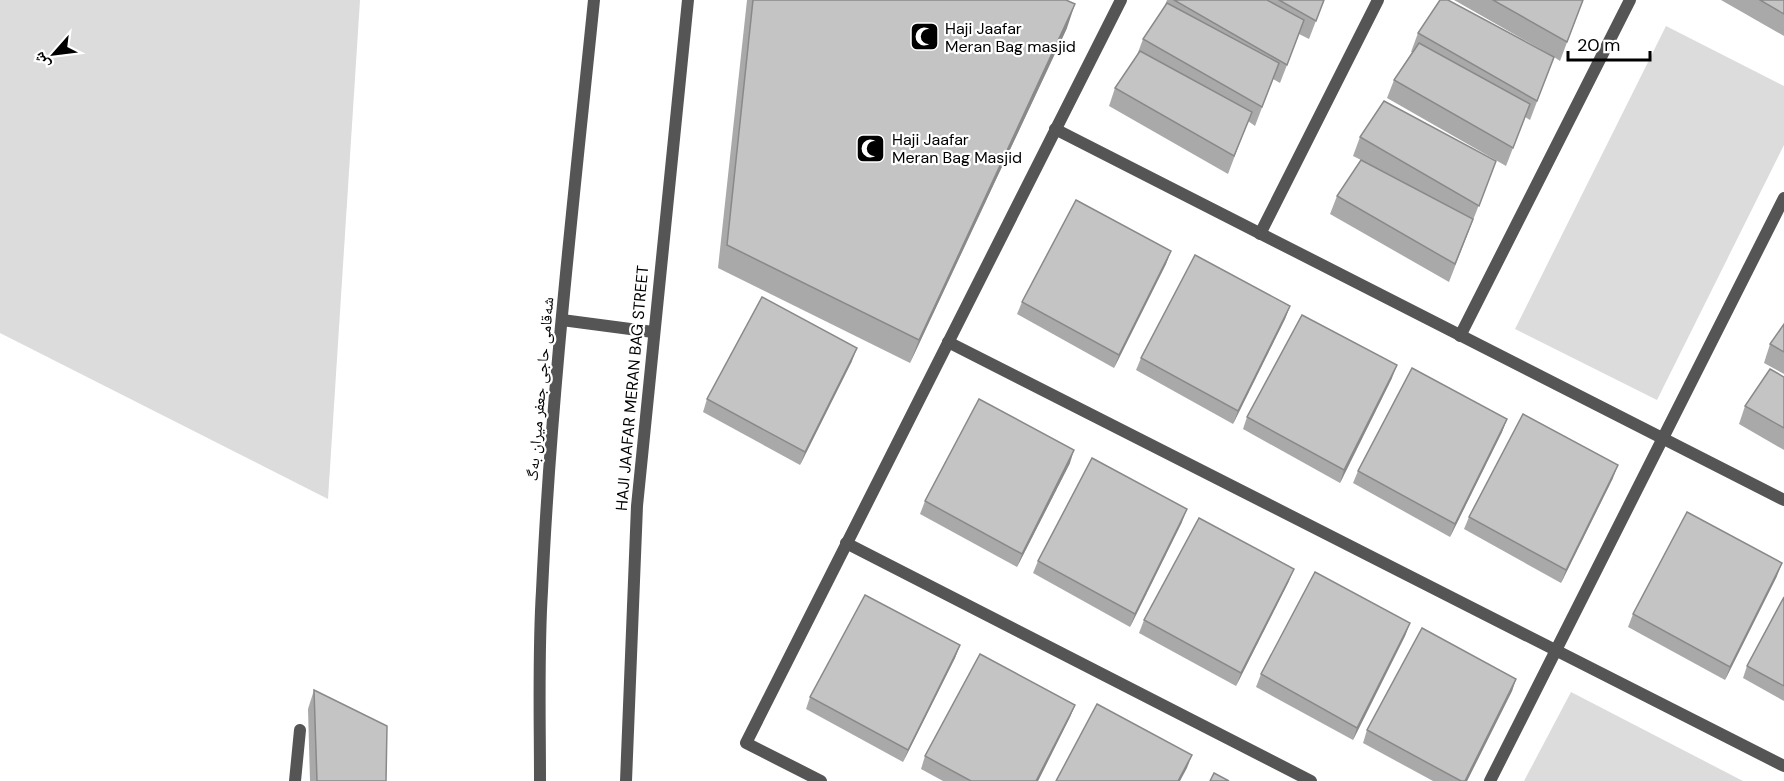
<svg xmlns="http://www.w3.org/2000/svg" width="1784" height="781" font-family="'DM Sans','Noto Naskh Arabic',sans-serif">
<rect width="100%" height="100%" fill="#fff"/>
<g fill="#dcdcdc">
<polygon points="0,0 360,0 328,499 0,333"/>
<polygon points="1666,26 1784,86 1784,145 1657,400 1515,329"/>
<polygon points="1571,692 1743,781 1524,781"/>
</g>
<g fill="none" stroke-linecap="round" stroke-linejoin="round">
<g stroke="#555" stroke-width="12">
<polyline points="1055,129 1784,500"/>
<polyline points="1260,234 1378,0"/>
<polyline points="1460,336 1630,0"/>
<polyline points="948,342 1784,766"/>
<polyline points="846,543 1311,781"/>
<polyline points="295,781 300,730"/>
<polyline points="821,781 746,743 1121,0"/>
<polyline points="1490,781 1784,198"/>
</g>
<g stroke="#555" stroke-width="12">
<polyline points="562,320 653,332"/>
<path d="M540 781C540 718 538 654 542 591 551 393 574 197 594 0"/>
<polyline points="626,781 637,506 688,0"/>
</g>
</g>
<g fill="#a9a9a9">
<polygon points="747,0 1066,0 1067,28 910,363 718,268"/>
<polygon points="1167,0 1324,0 1309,39 1299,34 1280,83 1273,79 1255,126 1248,121 1228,174 1109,106 1115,88 1137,55 1143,39 1164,8"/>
<polygon points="1454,0 1583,0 1560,61 1554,57 1530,120 1525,117 1506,166 1387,98 1394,80 1412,52 1411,52 1418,33 1549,54"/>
<polygon points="1721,0 1784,0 1784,36"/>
<polygon points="1360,137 1496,161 1449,282 1330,214 1337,196 1361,160 1353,156"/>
<polygon points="1171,251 1166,264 1114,368 1017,314 1022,302"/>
<polygon points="1290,306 1285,319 1233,424 1136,370 1141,358"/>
<polygon points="1784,324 1784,374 1764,363 1770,344"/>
<polygon points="852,361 800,465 703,412 707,399"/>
<polygon points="1784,377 1784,450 1739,424 1745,406"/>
<polygon points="1392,378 1340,483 1243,429 1247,417"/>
<polygon points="1507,419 1502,432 1450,537 1353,483 1358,471"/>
<polygon points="1070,463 1017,567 920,514 925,501"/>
<polygon points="1613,478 1561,583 1464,529 1469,517"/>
<polygon points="1182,522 1130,627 1033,573 1038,561"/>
<polygon points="1777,576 1725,680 1628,627 1633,614"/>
<polygon points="1289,581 1236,686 1139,633 1144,620"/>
<polygon points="1784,597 1784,701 1743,678 1747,666"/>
<polygon points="1410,623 1405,636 1353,740 1256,687 1261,674"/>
<polygon points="960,645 955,658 903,762 806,709 810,697"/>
<polygon points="1516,679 1512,691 1467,781 1433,781 1363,743 1367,730"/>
<polygon points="314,690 386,781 310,781 308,709"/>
<polygon points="1075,705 1070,717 1038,781 943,781 921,769 925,756"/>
</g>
<g fill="#898989">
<polygon points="1075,4 1067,28 910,363 919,340"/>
<polygon points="1171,251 1166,264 1114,368 1119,355"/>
<polygon points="1290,306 1285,319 1233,424 1238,411"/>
<polygon points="857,348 852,361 800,465 805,452"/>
<polygon points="1397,365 1392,378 1340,483 1344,470"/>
<polygon points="1507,419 1502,432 1450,537 1455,524"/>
<polygon points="1074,450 1070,463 1017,567 1022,554"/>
<polygon points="1618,465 1613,478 1561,583 1566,570"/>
<polygon points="1187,509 1182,522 1130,627 1135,614"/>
<polygon points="1782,563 1777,576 1725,680 1730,667"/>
<polygon points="1294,569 1289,581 1236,686 1241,673"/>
<polygon points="1410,623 1405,636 1353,740 1357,728"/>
<polygon points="960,645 955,658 903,762 908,750"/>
<polygon points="1516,679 1512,691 1467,781 1465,781"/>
<polygon points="1075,705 1070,717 1038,781 1036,781"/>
<polygon points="1192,755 1187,768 1180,781 1178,781"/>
</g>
<g fill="#c4c4c4" stroke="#898989" stroke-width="1.5">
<polygon points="753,0 1066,0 1075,4 919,340 727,245"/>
<polygon points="1174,0 1267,0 1304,20 1287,65"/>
<polygon points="1279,0 1324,0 1316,21"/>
<polygon points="1440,0 1448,0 1554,57 1537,101 1418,33"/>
<polygon points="1493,0 1583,0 1567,42"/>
<polygon points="1760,0 1784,0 1784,14"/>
<polygon points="1167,3 1279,63 1262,107 1143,39"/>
<polygon points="1419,43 1530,104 1513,148 1394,80"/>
<polygon points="1140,51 1252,112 1234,156 1115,88"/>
<polygon points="1384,101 1496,161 1479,206 1360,137"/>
<polygon points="1361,160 1473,219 1455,264 1337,196"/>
<polygon points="1076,200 1171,251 1119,355 1022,302"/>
<polygon points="1195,255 1290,306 1238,411 1141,358"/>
<polygon points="762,297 857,348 805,452 707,399"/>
<polygon points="1302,315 1397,365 1344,470 1247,417"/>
<polygon points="1784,324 1784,352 1770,344"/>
<polygon points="1412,368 1507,419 1455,524 1358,471"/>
<polygon points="1770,369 1784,377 1784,428 1745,406"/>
<polygon points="979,399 1074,450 1022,554 925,501"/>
<polygon points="1523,414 1618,465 1566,570 1469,517"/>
<polygon points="1092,458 1187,509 1135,614 1038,561"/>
<polygon points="1687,512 1782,563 1730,667 1633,614"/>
<polygon points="1199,518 1294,569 1241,673 1144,620"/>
<polygon points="1315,572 1410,623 1357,728 1261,674"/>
<polygon points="865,595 960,645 908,750 810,697"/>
<polygon points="1784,597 1784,686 1747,666"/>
<polygon points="1422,628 1516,679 1465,781 1461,781 1367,730"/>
<polygon points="980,654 1075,705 1036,781 971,781 925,756"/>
<polygon points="314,690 387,726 386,781 317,781"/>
<polygon points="1097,704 1192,755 1178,781 1056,781"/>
<polygon points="1214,773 1229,781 1210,781"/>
</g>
<defs>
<symbol id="mosque-square" viewBox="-11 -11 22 22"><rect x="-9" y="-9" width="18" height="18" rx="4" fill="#000" stroke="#fff"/><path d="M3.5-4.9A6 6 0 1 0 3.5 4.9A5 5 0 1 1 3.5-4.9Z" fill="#fff"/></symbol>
</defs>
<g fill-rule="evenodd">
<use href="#mosque-square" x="908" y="20" width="33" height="33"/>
<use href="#mosque-square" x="854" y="132" width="33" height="33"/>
</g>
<g text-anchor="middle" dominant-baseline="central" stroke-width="4.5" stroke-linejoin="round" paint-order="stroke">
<g font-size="16" fill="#000" stroke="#fff" text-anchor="start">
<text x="945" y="28">Haji Jaafar<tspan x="945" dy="18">Meran Bag masjid</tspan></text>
<text x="892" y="139">Haji Jaafar<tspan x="892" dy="18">Meran Bag Masjid</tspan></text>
</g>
<g font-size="16" fill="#000" stroke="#fff">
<text transform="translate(632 388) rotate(-85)">HAJI JAAFAR MERAN BAG STREET</text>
<text transform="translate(540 389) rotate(-85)">شەقامی حاجی جعفر میران بەگ</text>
</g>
</g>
<g transform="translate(54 54) rotate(242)" stroke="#ffffff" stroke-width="4.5" paint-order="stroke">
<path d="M0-4.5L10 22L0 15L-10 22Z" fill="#000000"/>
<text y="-9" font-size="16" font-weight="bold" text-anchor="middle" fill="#000000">ش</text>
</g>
<path d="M1568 51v9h82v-9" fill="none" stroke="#000000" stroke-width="3"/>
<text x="1577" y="51" font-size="18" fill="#000000" stroke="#ffffff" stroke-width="4.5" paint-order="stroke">20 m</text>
</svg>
